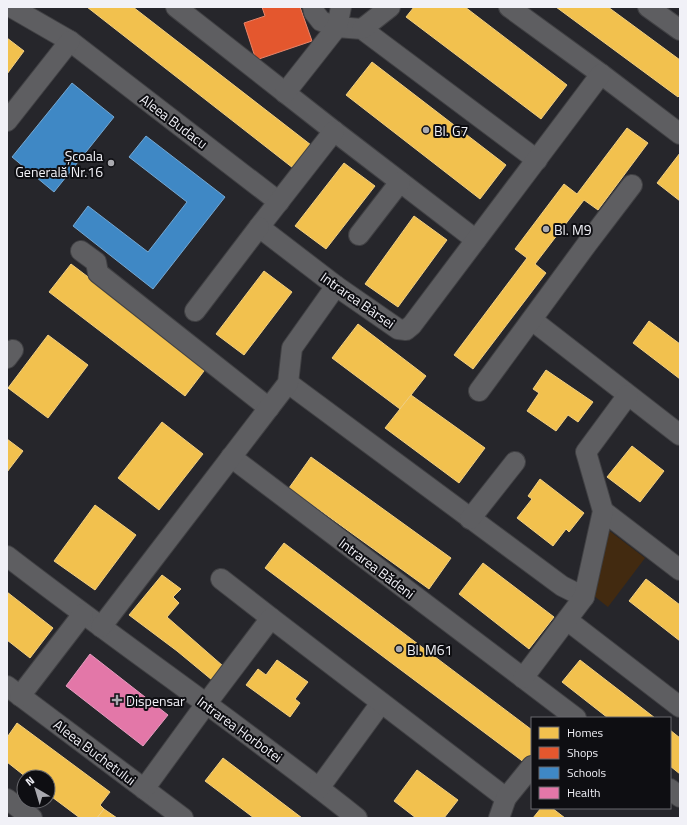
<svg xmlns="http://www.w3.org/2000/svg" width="687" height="825" font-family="'Titillium Web',sans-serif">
<rect width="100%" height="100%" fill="#26262b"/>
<polygon fill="#422a10" points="607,529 645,558 608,607 589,592"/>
<g fill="#f2c14e" stroke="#f2cf81">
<polygon points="87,7 133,7 311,145 293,168"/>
<polygon points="414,7 465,7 567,85 541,119 406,17"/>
<polygon points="556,7 608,7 680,60 680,95 678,97"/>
<polygon points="7,38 24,51 7,74"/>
<polygon points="372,62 506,165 480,199 346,95"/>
<polygon points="627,128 648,143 598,210 584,200 535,264 546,273 473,369 454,355 527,258 515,249 564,184 577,194"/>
<polygon points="680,153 680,201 657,183"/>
<polygon points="344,163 375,186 326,249 295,226"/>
<polygon points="414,216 447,240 398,307 365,284"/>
<polygon points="71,264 207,367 185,396 49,292"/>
<polygon points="264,271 292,292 244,355 216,334"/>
<polygon points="649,321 680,344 680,379 633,343"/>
<polygon points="358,324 426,376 400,409 332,358"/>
<polygon points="48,335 88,365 48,418 8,388"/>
<polygon points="546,370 593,402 578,422 568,415 556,431 527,411 539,393 533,389"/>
<polygon points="411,395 485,448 459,483 385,428"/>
<polygon points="162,422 203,454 159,510 118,478"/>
<polygon points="7,439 23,451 7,472"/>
<polygon points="632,446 664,471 640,502 607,477"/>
<polygon points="311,457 451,558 429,589 289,488"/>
<polygon points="540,479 584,513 569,532 566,529 553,546 517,518 532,499 528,496"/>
<polygon points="95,505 136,535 95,590 54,561"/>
<polygon points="284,543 532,730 532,754 525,763 265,568"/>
<polygon points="483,563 554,617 529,649 459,594"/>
<polygon points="162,575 181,589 173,597 179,603 167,617 223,666 212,680 177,651 129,615"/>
<polygon points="646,579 680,605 680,641 629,601"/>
<polygon points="7,592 53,628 30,658 7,640"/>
<polygon points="277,660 308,682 295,699 300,703 290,717 246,685 258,669 266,675"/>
<polygon points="580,660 655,718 608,718 562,682"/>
<polygon points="17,723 110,792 100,805 104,809 97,818 80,818 48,794 48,777 26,777 7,762 7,735 8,736"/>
<polygon points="670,730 680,738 680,774 670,766"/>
<polygon points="223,758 302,818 254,818 205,781"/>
<polygon points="417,770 458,800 444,818 416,818 394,801"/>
<polygon points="541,808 552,808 565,818 533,818"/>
<polygon points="104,809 117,818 97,818"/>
</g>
<polygon fill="#e4572e" stroke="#e8856a" points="262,7 300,7 312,41 256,60 244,23 265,16"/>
<g fill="#3f88c5" stroke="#74a8d4">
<polygon points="72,83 114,117 54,192 12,157"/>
<polygon points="146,136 225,197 153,289 73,226 88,206 148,252 187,202 129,157"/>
</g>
<polygon fill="#e377a8" stroke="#e79cc0" points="90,654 168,715 143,746 66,686"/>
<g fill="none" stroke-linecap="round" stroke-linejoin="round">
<defs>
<g id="minor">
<polyline points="11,7 70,41 279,202"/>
<polyline points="176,7 334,131 476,240"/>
<polyline points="313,7 314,12 321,21 337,27 362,29 537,160"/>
<polyline points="509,7 601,74 680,134"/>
<polyline points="648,7 680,30"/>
<polyline points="362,29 390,7"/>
<polyline points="285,93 337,27 341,7"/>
<polyline points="7,121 70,41"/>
<polyline points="334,131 259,227 336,286 398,329 406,330 412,325 601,74"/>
<polyline points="359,235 400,182"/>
<polyline points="81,251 96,262 98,273 269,408"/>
<polyline points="195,311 259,227"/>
<polyline points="532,320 680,435"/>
<polyline points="7,358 13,350"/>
<polyline points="288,383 562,586 584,597"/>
<polyline points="479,391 587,244 632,185"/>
<polyline points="231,457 576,718"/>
<polyline points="603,511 680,570"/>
<polyline points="470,519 515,462"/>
<path d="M7 556C122 645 243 727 357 818"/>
<polyline points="221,579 271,618"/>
<polyline points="567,620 680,707"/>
<polyline points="101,627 288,383 292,348 336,286"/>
<polyline points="523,678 584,597 603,511 586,452 628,395"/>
<polyline points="7,686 183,818"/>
<polyline points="20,696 83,614"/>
<polyline points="319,788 381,703"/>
<polyline points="144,789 206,704 271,618 506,798"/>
<polyline points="670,789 680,797"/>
<polyline points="7,799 32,818"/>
<polyline points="499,818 506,798 532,766"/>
</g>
</defs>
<use href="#minor" stroke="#414144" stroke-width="22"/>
<use href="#minor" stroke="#5e5e61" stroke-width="20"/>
</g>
<g fill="#aaaab0" stroke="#0e0e12" stroke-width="1.5">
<circle cx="426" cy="130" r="4"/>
<circle cx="111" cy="163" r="4"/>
<circle cx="546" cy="229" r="4"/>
<circle cx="399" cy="649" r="4"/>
<path d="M115 694h4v4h4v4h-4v4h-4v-4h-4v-4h4z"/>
</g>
<g text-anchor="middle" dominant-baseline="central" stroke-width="4" stroke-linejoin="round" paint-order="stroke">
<g font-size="14" fill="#f1f1f7" stroke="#0e0e12">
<text transform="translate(174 121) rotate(37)">Aleea Budacu</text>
<text transform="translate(358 300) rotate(35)">Intrarea Bârsei</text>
<text transform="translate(377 568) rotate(37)">Intrarea Bădeni</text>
<text transform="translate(240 729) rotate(36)">Intrarea Horbotei</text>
<text transform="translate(95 752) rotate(37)">Aleea Buchetului</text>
</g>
<g font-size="14" fill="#f1f1f7" stroke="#0e0e12" text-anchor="start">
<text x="434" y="130">Bl. G7</text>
<text x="103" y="155" text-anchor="end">Școala<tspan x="103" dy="16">Generală Nr.16</tspan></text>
<text x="554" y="229">Bl. M9</text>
<text x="407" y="649">Bl. M61</text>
<text x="126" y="700">Dispensar</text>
</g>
</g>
<rect width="687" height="825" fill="none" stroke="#f1f1f7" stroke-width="16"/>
<rect x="531" y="717" width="140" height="92" fill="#0e0e12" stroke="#69696e"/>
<rect x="539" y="727" width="20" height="12" fill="#f2c14e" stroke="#69696e"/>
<text x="567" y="737" font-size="12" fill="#f1f1f7">Homes</text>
<rect x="539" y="747" width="20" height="12" fill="#e4572e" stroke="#69696e"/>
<text x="567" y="757" font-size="12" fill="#f1f1f7">Shops</text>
<rect x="539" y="767" width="20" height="12" fill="#3f88c5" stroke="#69696e"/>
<text x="567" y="777" font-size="12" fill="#f1f1f7">Schools</text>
<rect x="539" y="787" width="20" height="12" fill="#e377a8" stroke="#69696e"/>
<text x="567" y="797" font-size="12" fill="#f1f1f7">Health</text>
<g transform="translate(36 789) rotate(322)"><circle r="19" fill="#0e0e12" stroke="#69696e"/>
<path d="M0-3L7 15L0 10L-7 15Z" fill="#aaaab0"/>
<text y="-6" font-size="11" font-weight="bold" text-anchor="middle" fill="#f1f1f7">N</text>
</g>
</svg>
